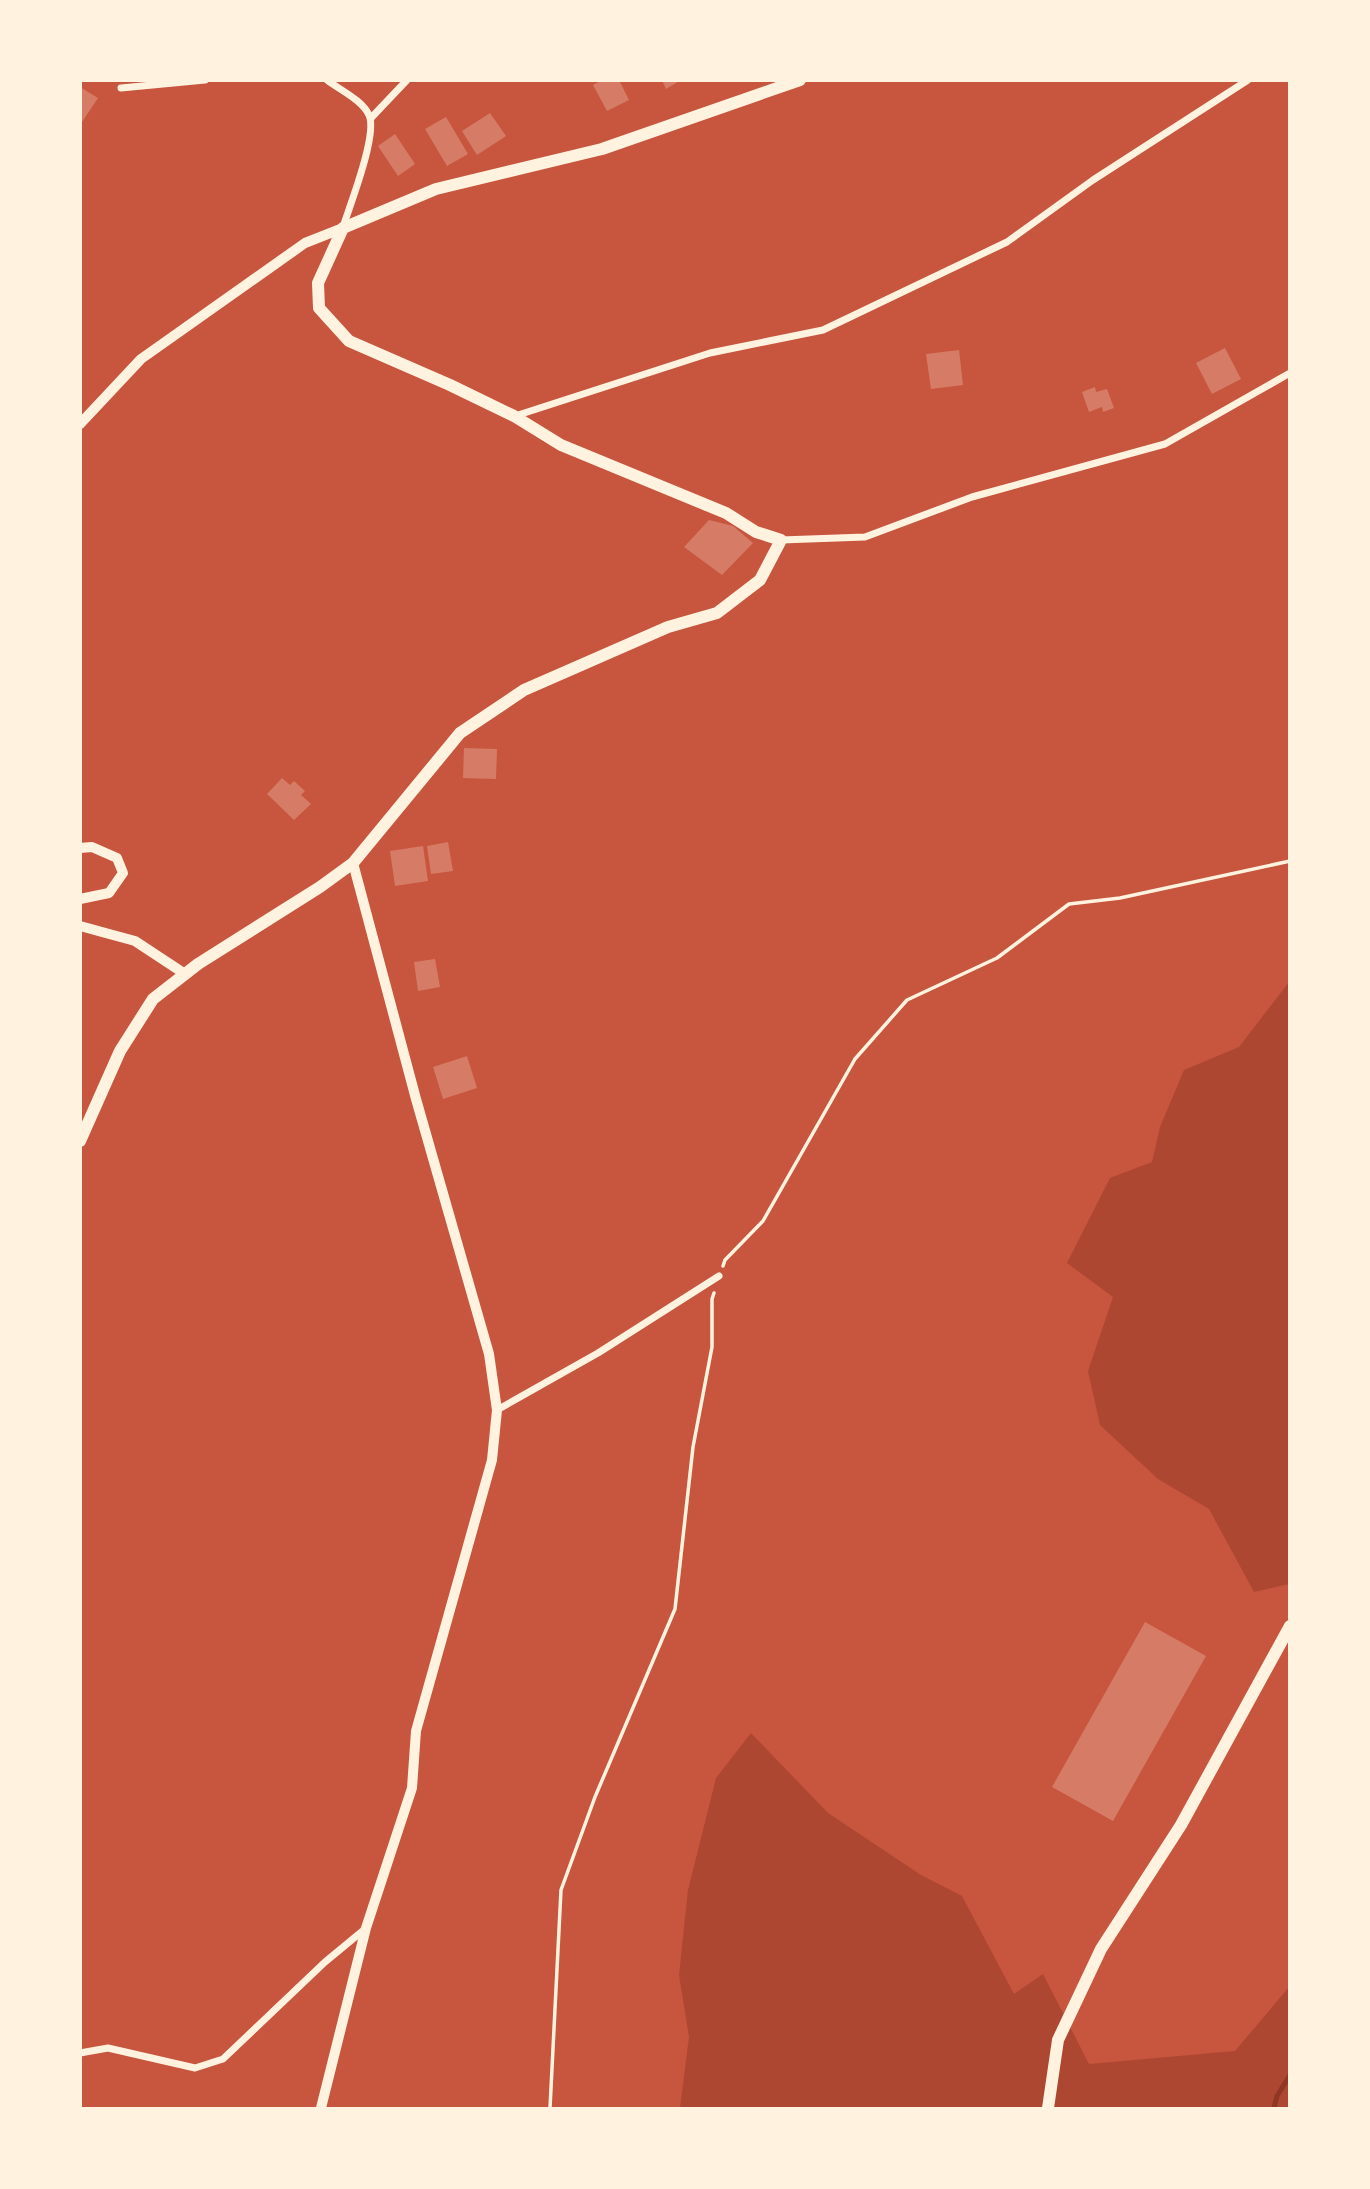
<svg xmlns="http://www.w3.org/2000/svg" width="1370" height="2189" font-family="Ubuntu,sans-serif">
<rect width="100%" height="100%" fill="#c8553d"/>
<g fill="#ae4732">
<polygon points="1289,982 1289,1584 1254,1592 1209,1509 1158,1479 1100,1425 1088,1371 1113,1297 1067,1263 1110,1178 1152,1162 1160,1127 1184,1070 1239,1047"/>
<polygon points="751,1733 828,1813 921,1875 962,1896 1014,1994 1043,1974 1089,2064 1235,2051 1289,1987 1289,2108 680,2108 689,2037 679,1975 688,1890 716,1778"/>
</g>
<g fill="none" stroke-linecap="round" stroke-linejoin="round">
<polyline stroke="#8f3625" stroke-width="5" points="1274,2108 1277,2096 1290,2075"/>
</g>
<g fill="#d67c66">
<polygon points="602,80 619,80 629,100 607,111 593,85"/>
<polygon points="662,80 681,80 666,89"/>
<polygon points="80,87 98,98 80,125"/>
<polygon points="490,113 506,136 477,155 462,131"/>
<polygon points="446,117 468,154 447,166 425,129"/>
<polygon points="395,134 415,164 398,176 378,146"/>
<polygon points="1225,348 1241,379 1212,394 1196,363"/>
<polygon points="959,350 963,385 931,389 926,354"/>
<polygon points="1095,387 1096,392 1107,389 1114,408 1103,412 1102,407 1089,412 1082,392"/>
<polygon points="709,520 733,526 753,543 722,575 684,547"/>
<polygon points="464,748 497,749 496,779 463,778"/>
<polygon points="282,778 290,785 294,781 305,791 301,795 311,804 294,820 267,794"/>
<polygon points="448,842 453,871 431,874 427,846"/>
<polygon points="423,846 428,881 395,886 390,851"/>
<polygon points="435,959 440,987 418,991 414,962"/>
<polygon points="467,1056 477,1088 443,1099 433,1067"/>
<polygon points="1145,1622 1206,1656 1113,1821 1052,1787"/>
</g>
<g fill="none" stroke-linecap="round" stroke-linejoin="round">
<g stroke="#fff3e0" stroke-width="3.5">
<polyline points="723,1266 725,1260 763,1221 855,1059 907,1000 997,958 1069,904 1120,898 1290,861"/>
<polyline points="550,2108 561,1890 595,1797 675,1609 693,1447 712,1347 712,1299 714,1293"/>
</g>
<g stroke="#fff3e0" stroke-width="7">
<path d="M327 80C340 90 362 100 369 115 378 134 350 205 343 227"/>
<polyline points="121,88 205,80"/>
<polyline points="371,118 407,80"/>
<polyline points="515,416 710,353 823,330 1007,242 1093,180 1248,80"/>
<polyline points="781,540 865,537 972,497 1165,444 1290,373"/>
<polyline points="497,1410 598,1353 719,1276"/>
<polyline points="80,2053 108,2048 195,2068 223,2059 325,1962 365,1929"/>
</g>
<g stroke="#fff3e0" stroke-width="10">
<polyline points="80,424 141,359 305,243 343,228"/>
<polyline points="80,848 92,847 117,858 123,873 109,893 80,899"/>
<polyline points="80,926 135,941 185,974"/>
<polyline points="321,2108 366,1928 412,1788 416,1731 492,1460 497,1410 489,1354 416,1099 353,863"/>
</g>
<g stroke="#fff3e0" stroke-width="12">
<polyline points="80,1141 120,1051 153,999 198,964 320,887 353,863 460,733 524,690 668,627 717,613 760,580 781,540 756,532 726,513 561,445 514,416 450,385 349,341 319,308 318,283 343,228 436,189 602,149 800,80"/>
<polyline points="1048,2108 1058,2040 1101,1949 1181,1825 1290,1626"/>
</g>
</g>
<rect width="1370" height="2189" fill="none" stroke="#fff3e0" stroke-width="164"/>
</svg>
